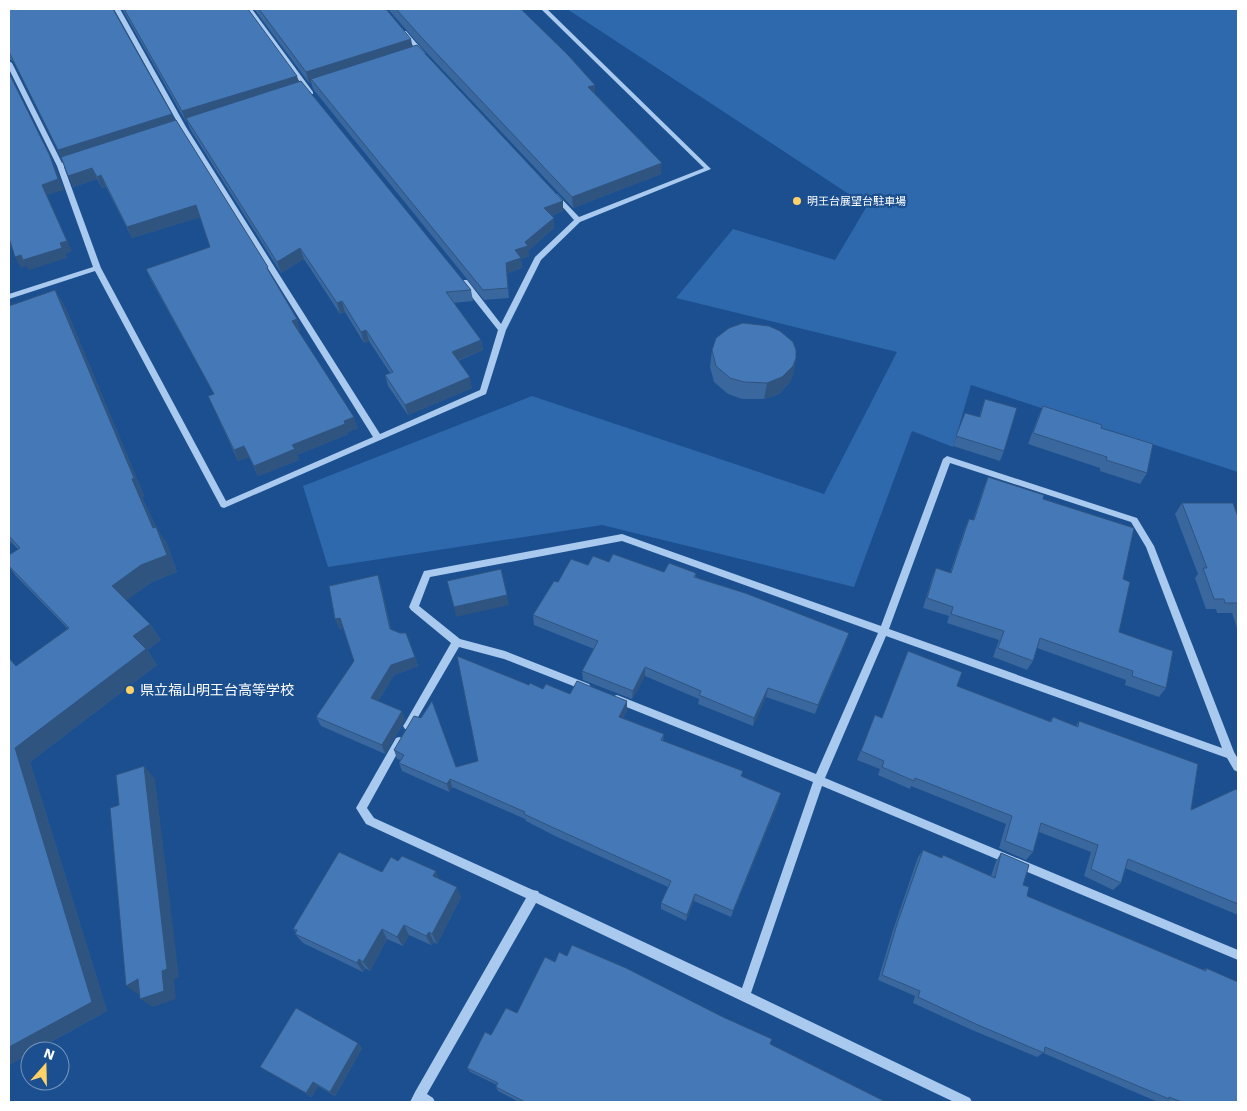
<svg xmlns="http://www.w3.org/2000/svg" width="1247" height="1111" font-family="'Work Sans','Noto Sans JP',sans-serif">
<rect width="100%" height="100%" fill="#1b4f8f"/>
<polygon fill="#2e69ad" points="567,9 1238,9 1238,472 971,385 953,447 912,431 854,587 602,525 328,567 303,486 532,396 824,494 897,352 676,298 733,229 835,260 867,206"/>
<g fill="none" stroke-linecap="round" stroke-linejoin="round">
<g fill="#a9c9ee" fill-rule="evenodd">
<polygon points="114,9 120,9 186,127 380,434 480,390 498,330 460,282 461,280 467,280 501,324 535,257 574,220 553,196 553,194 557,194 579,217 704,168 541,9 547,9 711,169 580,222 541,260 506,330 486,394 224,508 221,507 95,271 9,299 9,294 93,267 57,166 9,69 9,61 12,63 62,163 75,159 78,161 64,167 101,268 226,501 373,437 180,127"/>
<polygon points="246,9 252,9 313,92 313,94 309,94"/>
<polygon points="402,31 406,31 425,53 425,55 421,55 402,33"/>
<path d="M947 456 1137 518 1154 546 1234 752 1238 759V772L1234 770 1227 758 886 636 825 778 1238 950V960L822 786 751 993 970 1098 972 1102H954L536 903 427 1094 433 1098 435 1102H410L415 1092 526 898 366 824 356 808 396 738 399 737 402 738 404 741 367 808 374 818 533 890 538 891 539 893 742 988 813 782 614 702 612 699 614 696 617 695 816 774 878 633 622 541 430 577 419 606 460 639 505 651 589 684 591 687 589 690 586 691 504 659 459 647 411 729 408 730 405 729 403 726 405 723 451 643 411 610 409 607 424 571 622 534 881 626 943 459ZM950 463 1131 522 1146 547 1222 748 889 629Z"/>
</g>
</g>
<g fill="#3a679d">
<polygon points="9,9 175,120 271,275 297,319 300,330 298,331 358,428 348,432 348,434 297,455 299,460 258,476 249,457 238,461 208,396 214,394 151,280 146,269 210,247 200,217 132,238 106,187 102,188 97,179 73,187 61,157 14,62 9,59"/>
<polygon points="122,9 248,9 299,82 471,290 473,301 453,303 481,340 483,350 458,361 472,388 408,415 388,386 385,375 390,373 369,341 364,343 345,312 340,314 304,259 281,273 190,129 187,121 186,122"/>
<polygon points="254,9 386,9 412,47 563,201 563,211 551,216 554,218 554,228 529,250 529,256 521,259 522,268 507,273 509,298 484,300 313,89 311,82 309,83"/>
<polygon points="388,9 521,9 595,94 661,174 573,208 423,49"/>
<polygon points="55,290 66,309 144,496 142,497 156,527 167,544 177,572 152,582 126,600 150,624 161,640 147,650 157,665 30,762 107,1011 9,1065 16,666 68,629 16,576 9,567 18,549 9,540 9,306"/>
<polygon points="712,350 796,358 793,375 790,382 779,394 764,399 742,399 728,394 714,382 710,367"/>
<polygon points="985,399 1004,451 1000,461 953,446 965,413 979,417"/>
<polygon points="1043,406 1101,428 1147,473 1140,484 1100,471 1100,468 1028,444 1038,417"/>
<polygon points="988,477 1043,499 1123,579 1119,632 1166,688 1159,697 1125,685 1126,680 1037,648 1033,661 1027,670 993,657 999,640 947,623 949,616 923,608 932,578 936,568 950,573 965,528 969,519 973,520 984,487"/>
<polygon points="1182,503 1238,517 1238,631 1232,613 1217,613 1216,609 1206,609 1195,578 1198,574 1175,514"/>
<polygon points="609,562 664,572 696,573 696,577 846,642 815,714 766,697 753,726 698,704 699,699 645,676 632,699 583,680 582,671 594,649 534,625 533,615 558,582 588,565"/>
<polygon points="378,575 381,585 391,629 415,657 418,666 394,675 378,701 405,720 385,754 321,726 316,717 354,661 343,628 339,629"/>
<polygon points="904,661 957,686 1049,722 1053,717 1076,726 1079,721 1191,810 1238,791 1238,915 1125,868 1121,883 1113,890 1084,876 1091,852 1039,832 1033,852 1026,860 999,848 1006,824 911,786 910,789 878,775 880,769 857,760 875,715 882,718"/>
<polygon points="529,685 543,689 570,694 627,701 627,710 623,718 664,734 663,741 742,776 779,801 731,917 694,901 686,921 661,909 661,903 668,887 555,836 526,821 525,819 452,787 449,792 402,771 399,763 401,760 397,759 394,750 456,767 478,761"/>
<polygon points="923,850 941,858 943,855 991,876 996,861 1001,853 1023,885 1027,896 1203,970 1206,968 1238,1102 1163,1102 1162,1101 1158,1102 1043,1053 1037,1057 972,1030 913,1003 915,996 878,980 893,930 918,857"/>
<polygon points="382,872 439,879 461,897 437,944 434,942 431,945 409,935 403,946 387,939 370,971 365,968 363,972 303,943 295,934 296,932 293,929"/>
<polygon points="567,956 770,1044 886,1102 519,1102 498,1091 496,1087 497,1085 470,1072 467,1068 491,1035 517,1013 555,962"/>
<polygon points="358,1043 362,1048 335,1096 318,1086 312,1097 260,1067"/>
</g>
<g fill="#305480">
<polygon points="411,39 413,49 311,79 311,82 309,83 306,72"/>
<polygon points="297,76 300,86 186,118 187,121 186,122 182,111"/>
<polygon points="595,85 595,96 588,87"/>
<polygon points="172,114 176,125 63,161 58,150"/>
<polygon points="50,156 55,167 64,190 47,195 72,251 66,254 67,258 29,270 26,266 21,268 15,257 42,185"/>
<polygon points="662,163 661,174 573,208 572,197"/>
<polygon points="92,168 97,179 73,187 68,176"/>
<polygon points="101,175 106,187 102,188 97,177"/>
<polygon points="563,201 563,211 545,218 544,208"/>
<polygon points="196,205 201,217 132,238 127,227"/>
<polygon points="554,218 554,228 529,250 529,256 521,259 522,268 507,273 509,298 506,263 515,250"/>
<polygon points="9,237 14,246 9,248"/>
<polygon points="300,248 304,259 281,273 277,262"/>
<polygon points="55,290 66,309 144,496 142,497 162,541 156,527 167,544 177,572 152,582 123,603 112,586 132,479"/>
<polygon points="342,301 345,312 340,314 337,303"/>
<polygon points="297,319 300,330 295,332 292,321"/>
<polygon points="366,330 369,341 364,343 361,332"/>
<polygon points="481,340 483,350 454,362 452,352"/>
<polygon points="796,358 793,375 790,382 779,394 764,399 767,383"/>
<polygon points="470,377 472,388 408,415 405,405"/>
<polygon points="354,417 358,428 348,432 348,434 297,455 299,460 258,476 254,466 292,445 344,421"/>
<polygon points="244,446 249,457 238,461 234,450"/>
<polygon points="378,575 381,585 393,639 390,629"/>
<polygon points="507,595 509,605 456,617 454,607"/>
<polygon points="340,618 344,628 339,629 335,619"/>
<polygon points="150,624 161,640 147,650 157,665 30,762 107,1011 34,1051 30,1051 30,1053 9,1065 15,748 133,636"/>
<polygon points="849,633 846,642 815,714 818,705"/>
<polygon points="415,657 418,666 394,675 374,707 371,698 391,665"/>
<polygon points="645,667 645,676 632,699 633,691"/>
<polygon points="768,688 766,697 753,726 754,718"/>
<polygon points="627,701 627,710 619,726 619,717"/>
<polygon points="402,711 405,720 385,754 382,745"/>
<polygon points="144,766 155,779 179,977 174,980 176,999 153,1007 140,999 162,971"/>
<polygon points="450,779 452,787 449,792 447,784"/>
<polygon points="781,793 779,801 731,917 733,911"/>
<polygon points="436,871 440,882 433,876"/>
<polygon points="457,887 461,897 437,944 432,934"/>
<polygon points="695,894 694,901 686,921 687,915"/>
<polygon points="404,925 409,935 403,946 397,937"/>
<polygon points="382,929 387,939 370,971 363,962"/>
<polygon points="429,932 434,942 431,945 426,936"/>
<polygon points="359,959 365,968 363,972 357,963"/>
<polygon points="138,979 150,988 138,994 126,986"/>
<polygon points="358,1043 362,1048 335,1096 330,1092"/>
<polygon points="313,1082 318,1086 312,1097 306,1093"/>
</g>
<g fill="#4478b7" stroke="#305480">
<polygon points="9,9 113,9 172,114 58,150 9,52"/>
<polygon points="124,9 248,9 297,76 182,111"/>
<polygon points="259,9 386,9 411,39 306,72"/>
<polygon points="396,9 521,9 568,55 595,85 588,87 662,163 572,197 422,38"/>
<polygon points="417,45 563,201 544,208 554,218 525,242 528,246 515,250 521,258 506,263 508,288 483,290 311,79"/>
<polygon points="9,73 50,156 58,179 42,185 67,241 60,243 62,248 23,260 21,255 15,257 9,238"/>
<polygon points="301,81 471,290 446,292 481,340 452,352 470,377 405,405 385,375 393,372 366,330 361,332 342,301 337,303 300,248 277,262 186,118"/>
<polygon points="176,120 268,267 267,268 297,319 292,321 354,417 344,421 345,424 292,445 295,449 254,466 244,446 234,450 208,396 214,394 146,269 210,247 196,205 127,227 101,175 97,177 92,168 68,176 61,157"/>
<polygon points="55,290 134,478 132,479 153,528 156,527 167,555 141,565 112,586 150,624 133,636 146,649 15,748 92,1002 9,1047 9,658 16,666 69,628 9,566 9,555 20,548 9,536 9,306"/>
<polygon points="743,323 769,326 780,331 793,342 796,350 796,358 793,366 782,377 767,383 744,382 730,378 716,366 712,350 716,338 729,328"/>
<polygon points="985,399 1017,408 1004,451 956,436 965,413 980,417"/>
<polygon points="1043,406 1102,425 1101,428 1153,444 1147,473 1106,460 1107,457 1033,433"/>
<polygon points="988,477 1044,495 1043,499 1134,528 1123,579 1130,582 1119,632 1173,651 1166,688 1132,676 1133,671 1040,638 1033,661 998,648 1004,631 951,614 953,607 927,598 936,568 951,573 969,519 974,520"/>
<polygon points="1182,503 1233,503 1238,517 1238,603 1225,603 1224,599 1214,599 1203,568 1207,568"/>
<polygon points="613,554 664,572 669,563 696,573 694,577 745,593 849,633 818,705 768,688 754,718 699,695 701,691 645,667 633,691 582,671 598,641 533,615 554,581 558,582 571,559 588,565 593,556 609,562"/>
<polygon points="501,569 507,595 454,607 447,581"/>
<polygon points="378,575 390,629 400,633 406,633 415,657 391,665 371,698 402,711 382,745 316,717 354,661 340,618 335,619 329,586"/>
<polygon points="908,651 962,672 957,686 1051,722 1053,717 1078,727 1079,721 1198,764 1191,810 1236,789 1238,791 1238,904 1128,859 1121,883 1091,869 1098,845 1041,823 1033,852 1005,841 1012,816 915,778 914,781 882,767 884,761 861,751 875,715 882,718"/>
<polygon points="457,656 529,685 530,683 543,689 546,684 570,694 577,681 627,701 619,717 664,734 661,740 743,771 741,776 781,793 733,911 695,894 687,915 661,903 671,881 554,828 524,814 525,812 450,779 447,784 399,763 404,755 394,750 414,716 421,718 432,701 456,767 478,761"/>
<polygon points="144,766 167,969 162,971 164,991 140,999 138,979 126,986 110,808 119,805 116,775"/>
<polygon points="923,850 942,858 943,855 995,878 1001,853 1029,865 1023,885 1029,887 1027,896 1206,971 1206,968 1238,982 1238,1102 1182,1102 1169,1097 1169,1099 1045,1047 1044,1053 978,1025 918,997 920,991 882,975 897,924"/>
<polygon points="339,852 382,872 391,857 398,861 402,856 436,871 433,876 457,887 432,934 429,932 426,936 404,925 397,937 382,929 363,962 359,959 357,963 295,934 297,930 293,929"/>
<polygon points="572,945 626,968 723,1017 772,1039 770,1044 886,1102 525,1102 496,1087 498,1083 467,1068 485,1032 491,1035 506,1008 517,1013 545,957 555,962 559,952 567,956"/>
<polygon points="296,1008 358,1043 330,1092 313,1082 306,1093 260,1067"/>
</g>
<g fill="#ffd166" stroke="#1b4f8f" stroke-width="2">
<circle cx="797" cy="201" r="5"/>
<circle cx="130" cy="690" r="5"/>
</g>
<g text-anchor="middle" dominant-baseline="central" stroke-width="4.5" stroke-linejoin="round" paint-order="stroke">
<g font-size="11" fill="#fff" stroke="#1b4f8f" text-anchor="start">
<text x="807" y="201">明王台展望台駐車場</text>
</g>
<g font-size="14" fill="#fff" stroke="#1b4f8f" text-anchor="start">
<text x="140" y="690">県立福山明王台高等学校</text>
</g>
</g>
<rect width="1247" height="1111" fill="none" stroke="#ffffff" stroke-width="20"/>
<g transform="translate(45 1066) rotate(20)"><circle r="24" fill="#1b4f8f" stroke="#7695bc"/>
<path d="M0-4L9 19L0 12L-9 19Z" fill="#ffd166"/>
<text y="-8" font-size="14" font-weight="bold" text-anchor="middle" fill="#ffffff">N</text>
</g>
</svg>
